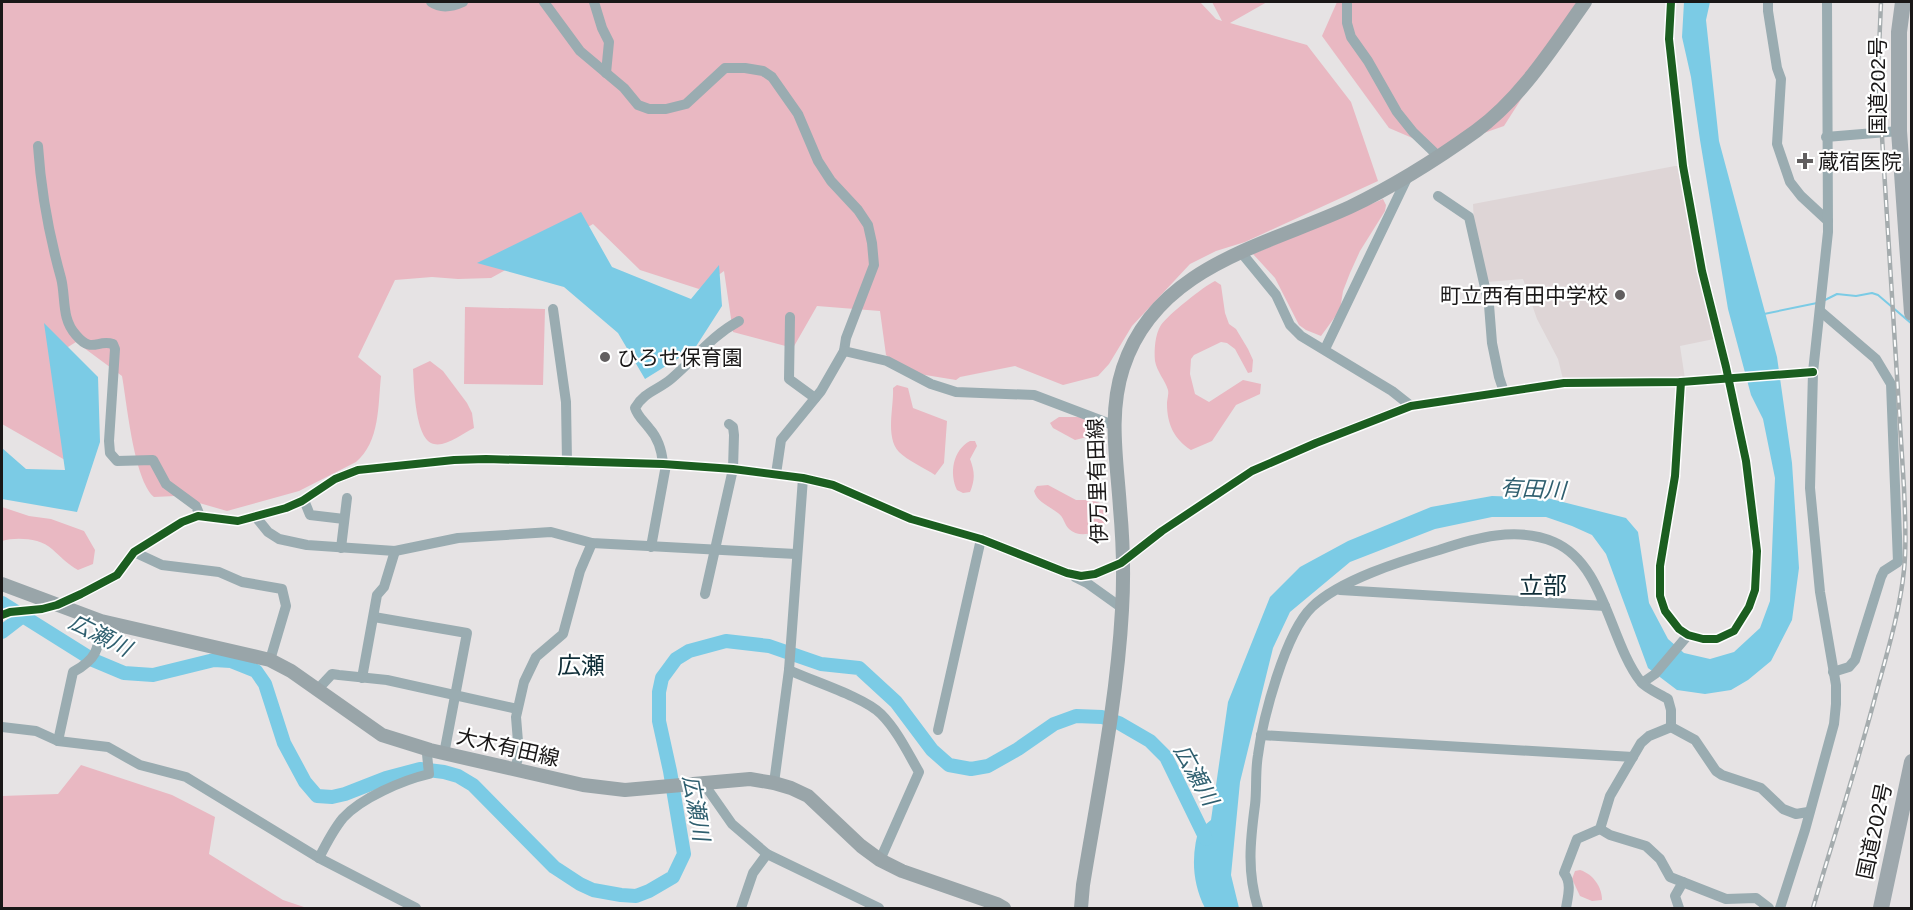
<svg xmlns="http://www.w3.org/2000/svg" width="1913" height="910" font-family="Helvetica,'Noto Sans JP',sans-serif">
<rect width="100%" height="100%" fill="#e6e3e4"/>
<polygon fill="#ded5d6" points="1675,166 1681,166 1714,339 1680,346 1685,379 1563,379 1558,359 1537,319 1523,279 1487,282 1474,224 1473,204"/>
<g fill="#e9b8c2">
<path d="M2 2H1200L1216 19 1222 21 1212 2H1267L1230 23 1307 45 1351 102 1378 181 1245 242 1216 251 1190 264 1132 326 1109 364 1098 376 1063 385 1015 366 960 377 956 380 907 372 886 355 880 311 817 306 793 348 733 332 724 271 699 289 640 270 593 224 555 247 529 257 491 278 458 279 432 277 395 280 358 357 381 376C378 405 380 442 356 462L299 491 227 511 175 496 154 497C134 480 127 404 122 376L76 342 68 347 72 464 2 424Z"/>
<polygon points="1337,2 1583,2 1504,126 1438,149 1389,128 1322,36"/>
<polygon points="1383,199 1386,205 1385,211 1360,251 1350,273 1343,291 1340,310 1321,336 1306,330 1299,325 1275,278 1253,254"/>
<path d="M1215 281 1221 285 1225 313 1229 324 1236 329 1248 349 1253 360 1252 372 1248 373 1235 349 1227 343 1221 342 1194 355 1191 359 1190 374 1195 394 1209 402 1243 380 1261 384 1260 394 1236 405 1212 441 1191 450C1174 439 1167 424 1167 404 1167 399 1169 394 1168 390 1165 380 1157 372 1155 361 1154 350 1155 334 1161 325 1168 315 1204 286 1215 281Z"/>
<polygon points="465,307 545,309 543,385 464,384"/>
<path d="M430 361 443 371 467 403 472 413 474 428C463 433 446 447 434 444 415 441 414 385 413 369Z"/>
<path d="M897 385 908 388 913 408 947 421 944 463 935 475C926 469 907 460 899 452 885 437 894 407 893 388Z"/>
<polygon points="1059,417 1081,417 1090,422 1087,437 1075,440 1053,428 1050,423"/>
<path d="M970 441H975L977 446 970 459C975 472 975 480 970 492L963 493 957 490C949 473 953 450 970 441Z"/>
<path d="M1048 485 1076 500H1091L1100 503 1107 513 1104 527C1095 534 1078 538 1069 529 1064 524 1064 517 1058 513 1049 506 1037 502 1034 491L1037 486Z"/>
<path d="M2 507 29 516 51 519 84 531 95 550 93 564 78 570C67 564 61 557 52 549 40 538 16 537 2 541Z"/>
<polygon points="81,765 172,795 215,817 209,854 283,900 307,908 2,908 2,796 58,794"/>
<path d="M1580 870C1593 874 1602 887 1602 900L1592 901 1580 896 1572 879 1575 871Z"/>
</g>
<g fill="#7bcbe5">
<path d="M1684 2H1710L1706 20 1719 141 1777 357 1792 463 1799 568 1792 620 1771 661 1748 680 1731 690 1705 694 1677 690 1648 668 1606 554 1592 535 1572 526 1546 517H1492L1435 529 1350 562 1290 612 1273 648 1240 782 1231 875 1239 908H1205C1191 880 1191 852 1201 822L1205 825 1211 820 1228 702 1270 597 1300 567 1348 541 1431 507 1492 496 1547 498 1626 518 1638 532 1649 603 1668 639 1684 653 1710 659 1734 652 1760 628 1770 601 1775 478 1763 419 1751 395 1728 309 1700 140 1691 77 1682 37Z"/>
<polygon points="581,212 612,267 691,299 719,265 722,306 695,348 645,379 618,333 564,287 477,263"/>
<polygon points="44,323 98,377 100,442 77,512 2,499 2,448 26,469 65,470"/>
</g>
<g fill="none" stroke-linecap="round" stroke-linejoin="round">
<g stroke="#7bcbe5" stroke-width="2">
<polyline points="1825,300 1837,294 1856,296 1872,293 1878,295 1912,324"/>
<polyline points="1764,314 1817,303"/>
</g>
<g stroke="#7bcbe5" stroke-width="14">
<polyline points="2,603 93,660 124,673 153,675 214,660 231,661 256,671 265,684 284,743 305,782 317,796 332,797 345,794 386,778 420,769 444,772 458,776 473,785 554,867 580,884 593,890 621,895 636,896 649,891 673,877 684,854 670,771 659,721 659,692 662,678 676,659 689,651 726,641 769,646 821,664 859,668 896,702 932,750 949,765 971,769 988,766 1018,749 1054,724 1076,716 1102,717 1119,723 1150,741 1166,757 1206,839"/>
<polyline points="2,632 24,615"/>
</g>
<g stroke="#9aacb1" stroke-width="10">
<path d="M431 2C441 9 452 7 463 2"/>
<polyline points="544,2 580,51 624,88 638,105 649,109 666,109 686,104 725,68 745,68 763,71 772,77 798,114 818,161 831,181 858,210 868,225 872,243 874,265 846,338 844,351 821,391 781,440 776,474"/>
<polyline points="594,2 602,28 609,42 606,73"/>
<polyline points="1347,2 1347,23 1351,37 1368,61 1397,112 1413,132 1438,156"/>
<polyline points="1671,2 1669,39 1683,166 1702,271 1726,367 1746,461 1757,551 1755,590 1749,607 1734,631 1717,639 1703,639 1688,635 1679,629 1665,611 1660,596 1660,566 1675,476 1681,382"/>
<polyline points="1768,2 1768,11 1777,68 1781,79 1777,144 1790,182 1801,196 1828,221"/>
<polyline points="1826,137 1899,131"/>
<path d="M38 146C41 191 49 235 61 278 66 297 61 319 76 335 92 354 97 339 113 344L115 349 109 441 110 453 117 461 153 460 166 484 196 506 200 516"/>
<polyline points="1438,196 1469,217 1489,305 1492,343 1499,377 1504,392"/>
<polyline points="1240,251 1276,295 1290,325 1301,336 1392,391 1411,406"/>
<polyline points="553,309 566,402 567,462"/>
<polyline points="1820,311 1876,359 1891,384 1898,562 1884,571 1881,577 1855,660 1849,667 1833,672"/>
<polyline points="790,317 789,379 815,398"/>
<polyline points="1325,349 1408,176"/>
<polyline points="844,351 887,361 931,384 956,392 1034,395 1113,425"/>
<path d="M663 464C662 451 658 438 649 428 643 420 638 417 635 408 644 392 658 390 671 379 695 359 711 336 739 321"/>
<polyline points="304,500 310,515 344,519"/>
<polyline points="255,516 268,532 279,539 307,545 395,551 458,538 551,532 592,543 796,554"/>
<polyline points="651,547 666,465"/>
<polyline points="341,548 347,498"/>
<polyline points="134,552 162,565 219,572 242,582 282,589 286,606 270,660"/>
<polyline points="1075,577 1087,583 1122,608"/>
<polyline points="1340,590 1605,606"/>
<polyline points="705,594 733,469 734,435 733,427 729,424"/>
<polyline points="2,615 10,612 42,609 57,605 81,594 117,575 134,552 182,522 198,516 238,521 286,508 302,501 335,479 358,470 454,460 486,459 663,464 733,469 803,478 833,485 911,519 981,539 1067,573 1081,576 1095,574 1121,563 1162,531 1252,471 1316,443 1411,406 1564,383 1681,382 1813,372"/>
<polyline points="374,617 467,633 444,754"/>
<path d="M789 670C812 681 864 697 881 714 897 730 908 753 919 772L880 860"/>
<polyline points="362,678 377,595 384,587 395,551"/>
<polyline points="1642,683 1655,674 1688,635"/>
<polyline points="318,689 332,674 339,675 387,680 517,709"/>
<polyline points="2,727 36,731 58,741 108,747 140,765 186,777 319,858 416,908"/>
<polyline points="1671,727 1695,740 1716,771 1722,775 1761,788 1783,809 1796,814 1808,812"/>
<polyline points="938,730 981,539"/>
<polyline points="1261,735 1633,757"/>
<path d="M58 741 73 672C99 658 98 648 101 621"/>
<polyline points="515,769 519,754 516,717 524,682 536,657 563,634 580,571 592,543"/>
<polyline points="774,783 789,670 803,478"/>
<polyline points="704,784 732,824 767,854 879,908"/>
<polyline points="1600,829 1610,835 1646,846 1660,859 1670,877 1726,899 1756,898 1769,908"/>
<path d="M319 858C326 844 333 830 343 818 361 798 403 780 429 774L427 754 430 750"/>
<polyline points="741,908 753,873 767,854"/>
<path d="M1258 908C1247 872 1250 842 1255 805 1257 789 1255 772 1258 755 1263 718 1285 633 1312 607 1340 580 1401 561 1439 550 1475 538 1517 526 1554 542 1605 564 1609 641 1641 682 1647 689 1660 694 1668 699L1671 710V727"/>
<path d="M1566 908C1568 896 1572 883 1564 873L1577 839 1600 829 1610 796 1641 743 1649 736 1671 727"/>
<polyline points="1679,908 1675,896 1683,882"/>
<polyline points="1780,908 1805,830 1834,724 1836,704 1836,685 1820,592 1810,488 1813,372 1828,232 1827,2"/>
</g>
<g stroke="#99a5a9" stroke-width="14">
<polyline points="2,584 101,621 270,660 291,671 382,735 430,750 583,785 625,790 750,779 774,783 791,788 808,796 861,846 880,860 902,871 997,904 1004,908"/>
<path d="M1081 908 1083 885C1098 793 1117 702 1122 610 1124 577 1123 541 1120 508 1117 461 1108 414 1123 368 1156 266 1265 246 1350 207 1394 186 1437 159 1476 131 1522 97 1553 47 1585 2"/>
</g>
<g stroke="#9ea8ad" stroke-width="16">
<polyline points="1903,2 1899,32 1899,131 1912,313"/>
<polyline points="1881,908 1912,762"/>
</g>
<defs>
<path id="rail" d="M1813 908C1834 836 1858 763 1877 690 1888 650 1900 610 1904 570 1907 542 1905 515 1904 488L1878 73 1881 2"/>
</defs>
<use href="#rail" stroke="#a5acae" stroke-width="4.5"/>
<use href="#rail" stroke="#fff" stroke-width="2" stroke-dasharray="7" stroke-linecap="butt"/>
<defs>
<g id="cycleway">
<polyline points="1671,2 1669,39 1683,166 1702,271 1726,367 1746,461 1757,551 1755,590 1749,607 1734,631 1717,639 1703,639 1688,635 1679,629 1665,611 1660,596 1660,566 1675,476 1681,382"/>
<polyline points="2,615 10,612 42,609 57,605 81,594 117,575 134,552 182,522 198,516 238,521 286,508 302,501 335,479 358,470 454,460 486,459 663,464 733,469 803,478 833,485 911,519 981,539 1067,573 1081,576 1095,574 1121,563 1162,531 1252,471 1316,443 1411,406 1564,383 1681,382 1813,372"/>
</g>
</defs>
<use href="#cycleway" stroke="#fff" stroke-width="11"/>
<use href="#cycleway" stroke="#1b5e20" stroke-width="8"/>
</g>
<g fill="#615e5f" stroke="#fff" stroke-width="2">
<path d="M1802 152h6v6h6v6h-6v6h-6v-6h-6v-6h6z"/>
<circle cx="1620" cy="295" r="6"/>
<circle cx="605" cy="357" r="6"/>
</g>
<g text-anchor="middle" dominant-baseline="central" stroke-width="4.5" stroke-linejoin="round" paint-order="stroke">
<g font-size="21" fill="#191717" stroke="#fff">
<text transform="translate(1877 86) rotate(-90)">国道202号</text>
<text transform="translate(1097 481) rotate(-92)">伊万里有田線</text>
<text transform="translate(508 747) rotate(13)">大木有田線</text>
<text transform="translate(1874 831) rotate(-78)">国道202号</text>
</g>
<g font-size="21" fill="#191717" stroke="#fff" text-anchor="start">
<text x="1818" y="161">蔵宿医院</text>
<text x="1608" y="295" text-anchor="end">町立西有田中学校</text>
<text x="617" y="357">ひろせ保育園</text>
</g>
<g font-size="22" font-style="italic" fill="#2f5f6f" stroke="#fff">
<text transform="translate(1533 489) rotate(3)">有田川</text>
<text transform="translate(100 635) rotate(27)">広瀬川</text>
<text transform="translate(1196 775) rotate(61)">広瀬川</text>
<text transform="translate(696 808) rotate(80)">広瀬川</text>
</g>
<g font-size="24" fill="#102e38" stroke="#fff">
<text x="1543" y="585">立部</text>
<text x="581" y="665">広瀬</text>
</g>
</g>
<rect width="1913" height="910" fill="none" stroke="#191717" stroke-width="6"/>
</svg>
